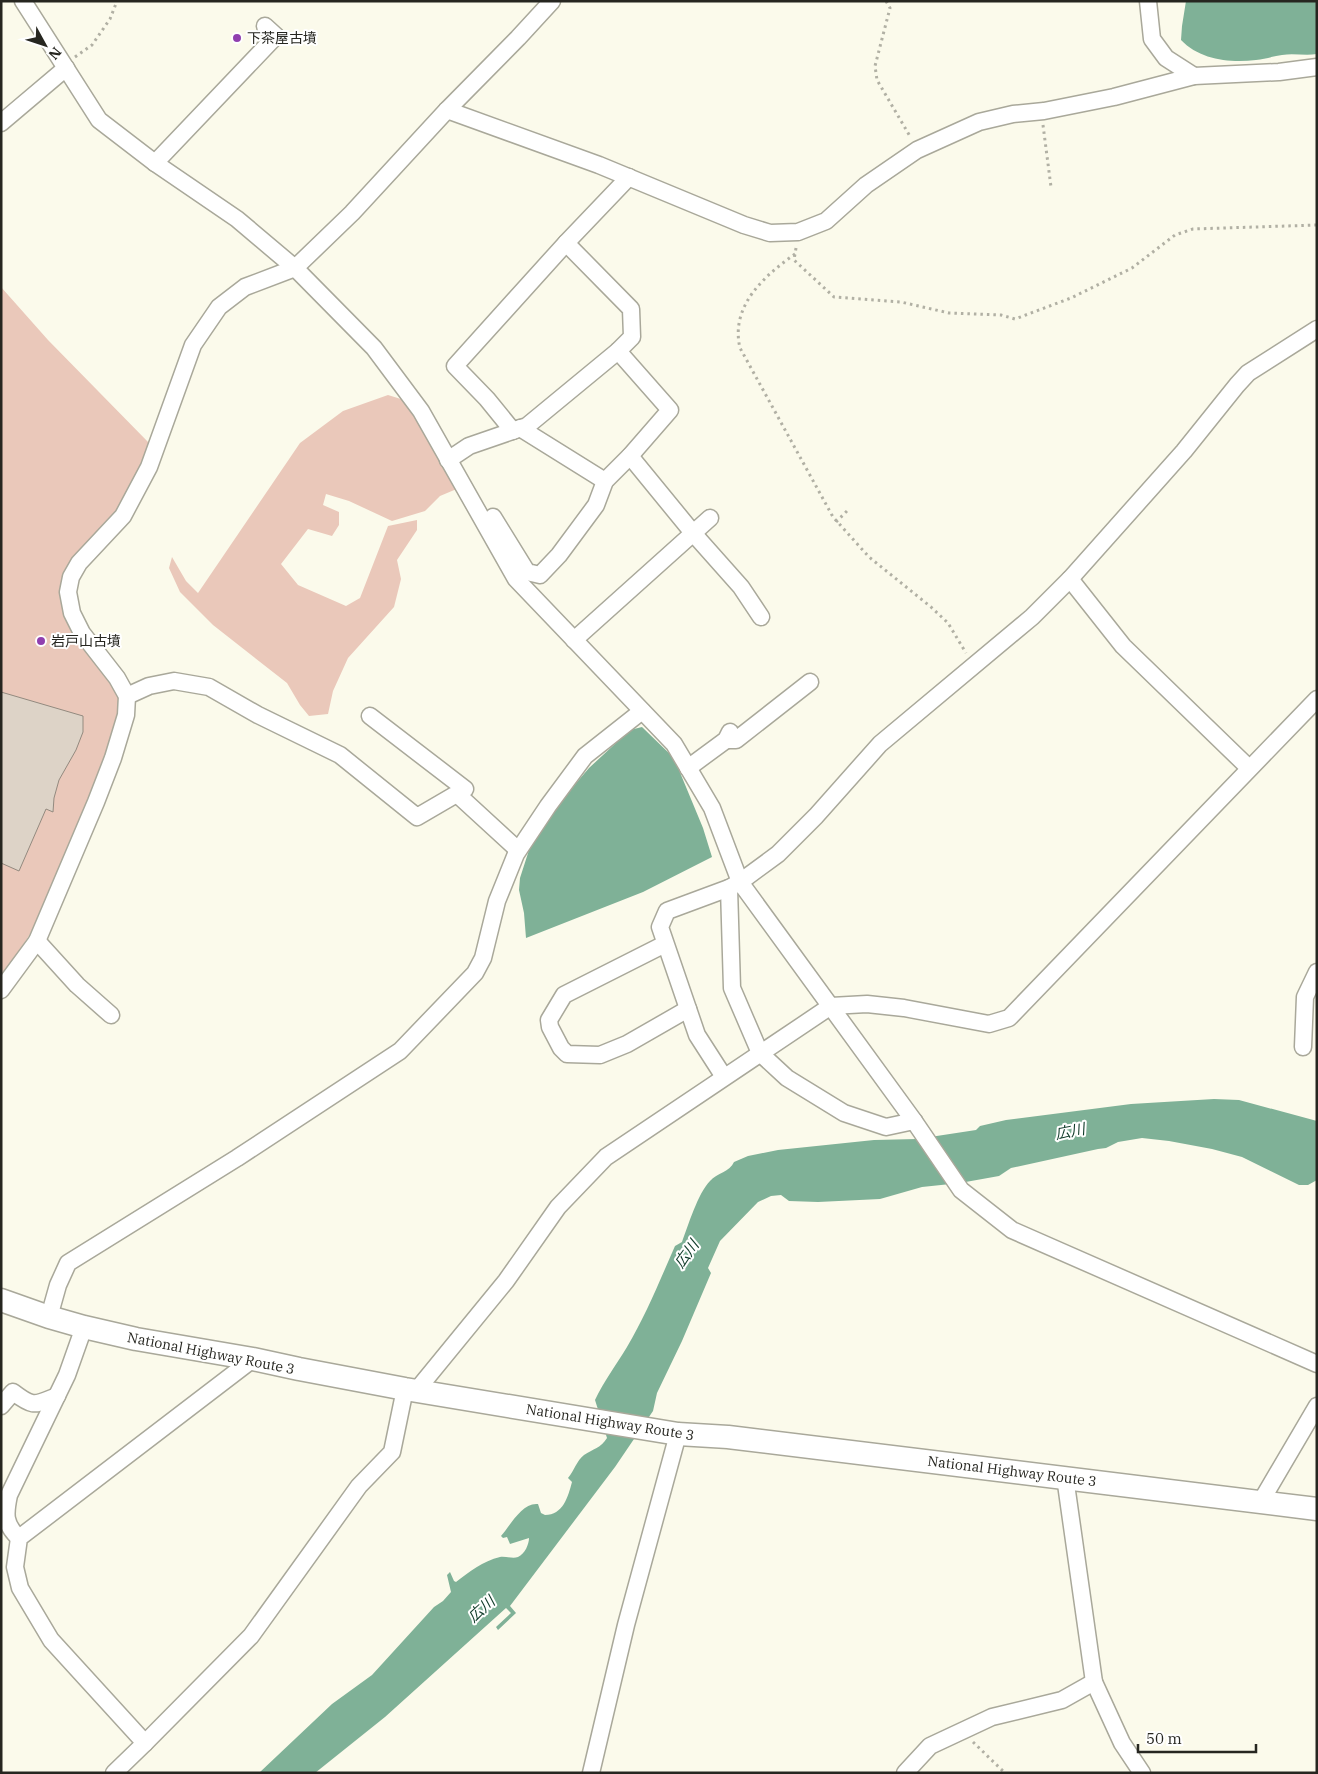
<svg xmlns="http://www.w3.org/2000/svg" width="1318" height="1774" font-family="'IBM Plex Serif','Noto Sans JP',serif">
<rect width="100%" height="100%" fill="#fbfaeb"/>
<g fill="#eac8ba">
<polygon points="1,287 48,340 149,443 125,501 96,532 67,567 61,582 61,594 65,615 97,667 112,685 119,696 121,712 102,774 66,858 30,934 10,966 1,977"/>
<polygon points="388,395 404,400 416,417 459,488 440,496 425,511 392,521 349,501 326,494 323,505 339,512 339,525 332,536 308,529 281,564 298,585 346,606 360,598 388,526 417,520 417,530 397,560 401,579 394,607 348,658 333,691 328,714 309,716 300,705 287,683 213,625 180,592 169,568 172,557 186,581 198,593 300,443 343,411"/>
</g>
<g fill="#7fb197">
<path d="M1186 1H1317V54C1305 56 1294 53 1282 55 1274 56 1265 59 1256 60 1230 63 1200 60 1181 40L1182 26Z"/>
<polygon points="642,727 674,758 703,828 712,857 643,892 526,938 524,913 519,890 520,878 529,850 560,802 589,768 630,730"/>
<path d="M1214 1099 1239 1100 1317 1121V1180L1308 1185H1299L1242 1157 1212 1149 1169 1141 1142 1138 1118 1142 1106 1148 1098 1149 1011 1168 999 1176 960 1183 922 1187 880 1199 818 1202 789 1201 781 1195 771 1196 758 1202 720 1241 708 1268 711 1273 682 1341 657 1393 653 1411 615 1467 510 1606 516 1613 498 1630 496 1627 511 1613 506 1608 385 1717 315 1773H259L332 1704 372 1675 434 1607 443 1601 451 1592 447 1575 450 1572 454 1581 456 1582C469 1572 483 1561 500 1557 505 1556 513 1559 518 1557 525 1554 529 1544 529 1538L510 1544 507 1537 503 1538 501 1536C510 1526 522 1502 538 1504L541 1513 545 1515C563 1515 568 1497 572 1482L568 1478C574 1471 577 1460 584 1455 593 1449 601 1448 607 1438L595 1400C604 1381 616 1365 627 1347 646 1315 660 1280 675 1246L682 1242C688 1226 698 1193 710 1181 717 1173 730 1172 734 1162L748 1156 778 1150 874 1140 917 1139 976 1130 980 1126 1006 1120 1131 1104Z"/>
</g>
<polygon fill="#ddd3c7" stroke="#938a7f" points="1,692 83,716 83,732 76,750 59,780 54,798 53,812 46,809 19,871 1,863"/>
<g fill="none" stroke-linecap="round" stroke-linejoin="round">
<defs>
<g id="minor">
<polyline points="23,1 99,120 155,163 237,219 295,268 374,348 421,411 516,579 674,744 712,808 740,882 914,1121 961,1190 1012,1230 1317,1364"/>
<polyline points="1148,1 1152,39 1166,58 1194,76"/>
<polyline points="447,110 599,165 744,225 770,233 798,232 826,221 866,185 917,150 979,122 1013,114 1044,111 1114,97 1194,76 1279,72 1317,67"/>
<polyline points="1,123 66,68"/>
<polyline points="155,163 276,36 265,26"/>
<polyline points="520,428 605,481"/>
<polyline points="513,431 487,399 455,366 566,243 629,177"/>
<polyline points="630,456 693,533 741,587 761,617"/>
<polyline points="448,460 469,446 527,426 618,351 632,337 631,309 566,243"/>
<polyline points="493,517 527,572 540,575 559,555 596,505 605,481 630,456 670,410 618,351"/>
<polyline points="1070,579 1123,646 1249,768"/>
<polyline points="574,640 710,518"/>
<polyline points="127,696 149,686 174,681 209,687 258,715 340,755 417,817 465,789 370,716"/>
<polyline points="726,740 736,740 810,682"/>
<polyline points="688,768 726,740 730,732"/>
<polyline points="457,794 518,850"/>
<polyline points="729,888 732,988 760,1053 787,1078 844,1113 886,1127 914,1121"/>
<polyline points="37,941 77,985 111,1015"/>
<polyline points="665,944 564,995 549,1020 550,1027 561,1048 567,1054 600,1055 627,1044 688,1009"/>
<polyline points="1,990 37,941 96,802 113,758 126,715 127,696 117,678 82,633 72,613 68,592 71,577 79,563 123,516 149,467 193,345 219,307 245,287 295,268 352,213 447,110 518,38 552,1"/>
<polyline points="1303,1047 1305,997 1317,972"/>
<polyline points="724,1077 697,1035 660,927 667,911 729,888 740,882 778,854 816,816 880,744 1032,617 1070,579 1184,451 1237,385 1248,373 1317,329"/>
<polyline points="49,1317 58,1285 68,1263 237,1158 400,1051 475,973 483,958 497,901 516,854 548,806 585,756 642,711"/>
<polyline points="416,1391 506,1281 558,1207 606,1157 831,1006 867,1004 904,1008 989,1024 1009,1018 1317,699"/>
<path d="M1 1406 13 1392C34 1408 34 1405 57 1396"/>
<polyline points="1065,1477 1094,1682 1122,1743 1142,1773"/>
<polyline points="1260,1503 1317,1406"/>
<path d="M19 1538C4 1524 5 1514 9 1495L67 1375 84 1327"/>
<polyline points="145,1743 51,1640 20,1588 15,1567 19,1538 253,1359"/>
<polyline points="114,1773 145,1743 251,1636 359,1486 392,1452 405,1389"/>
<polyline points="591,1773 626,1625 678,1434"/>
<polyline points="905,1773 930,1746 992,1717 1062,1700 1094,1682"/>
</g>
<polyline id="highway" points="1,1300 49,1317 84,1327 136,1339 253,1359 299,1369 405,1389 678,1434 728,1437 1317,1509"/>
</defs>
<use href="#minor" stroke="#a9a89a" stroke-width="19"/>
<use href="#highway" stroke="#a9a89a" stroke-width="25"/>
<g stroke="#b1b0a4" stroke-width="3" stroke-dasharray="2.5 4" stroke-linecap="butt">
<polyline points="886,1 890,8 875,66 877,80 911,138"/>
<polyline points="75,57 92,45 110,19 117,1"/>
<polyline points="1043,125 1051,187"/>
<polyline points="796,248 794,260 834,297 901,302 949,313 1001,315 1015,319 1071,298 1132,268 1175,235 1193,229 1317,225"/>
<path d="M795 254C764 276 730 306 740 348L833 517 869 557 931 607 948 623 966 653"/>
<polyline points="836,522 849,509"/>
<polyline points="973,1742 1005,1773"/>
</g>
<use href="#minor" stroke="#fff" stroke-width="16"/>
<use href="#highway" stroke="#fff" stroke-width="22"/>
</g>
<g fill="#903faf" stroke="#fff" stroke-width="2">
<circle cx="237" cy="38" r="5"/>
<circle cx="41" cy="641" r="5"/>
</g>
<g text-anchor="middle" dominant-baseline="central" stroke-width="4" stroke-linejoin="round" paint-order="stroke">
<g font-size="14" fill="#262620" stroke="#fff" text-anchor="start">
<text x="247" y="38">下茶屋古墳</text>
<text x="51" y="641">岩戸山古墳</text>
</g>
<g font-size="14" fill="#262620" stroke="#fff">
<text transform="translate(211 1353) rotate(11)">National Highway Route 3</text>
<text transform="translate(610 1422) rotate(9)">National Highway Route 3</text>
<text transform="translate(1012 1471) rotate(7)">National Highway Route 3</text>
</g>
<g font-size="15" font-style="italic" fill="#0e3927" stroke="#fff">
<text transform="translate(1070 1131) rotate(-11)">広川</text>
<text transform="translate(686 1254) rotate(-54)">広川</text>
<text transform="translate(481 1609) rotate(-42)">広川</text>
</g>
</g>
<rect width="1318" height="1774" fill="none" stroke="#262620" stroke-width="5"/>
<g transform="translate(45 45) rotate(130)" stroke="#ffffff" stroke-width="4" paint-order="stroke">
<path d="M0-4L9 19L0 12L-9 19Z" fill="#262620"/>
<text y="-8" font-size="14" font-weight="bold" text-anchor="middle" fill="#262620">N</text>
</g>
<path d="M1138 1744v8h118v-8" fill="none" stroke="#262620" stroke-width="2.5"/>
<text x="1146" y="1744" font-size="15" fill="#262620" stroke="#ffffff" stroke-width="4" paint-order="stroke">50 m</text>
</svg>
